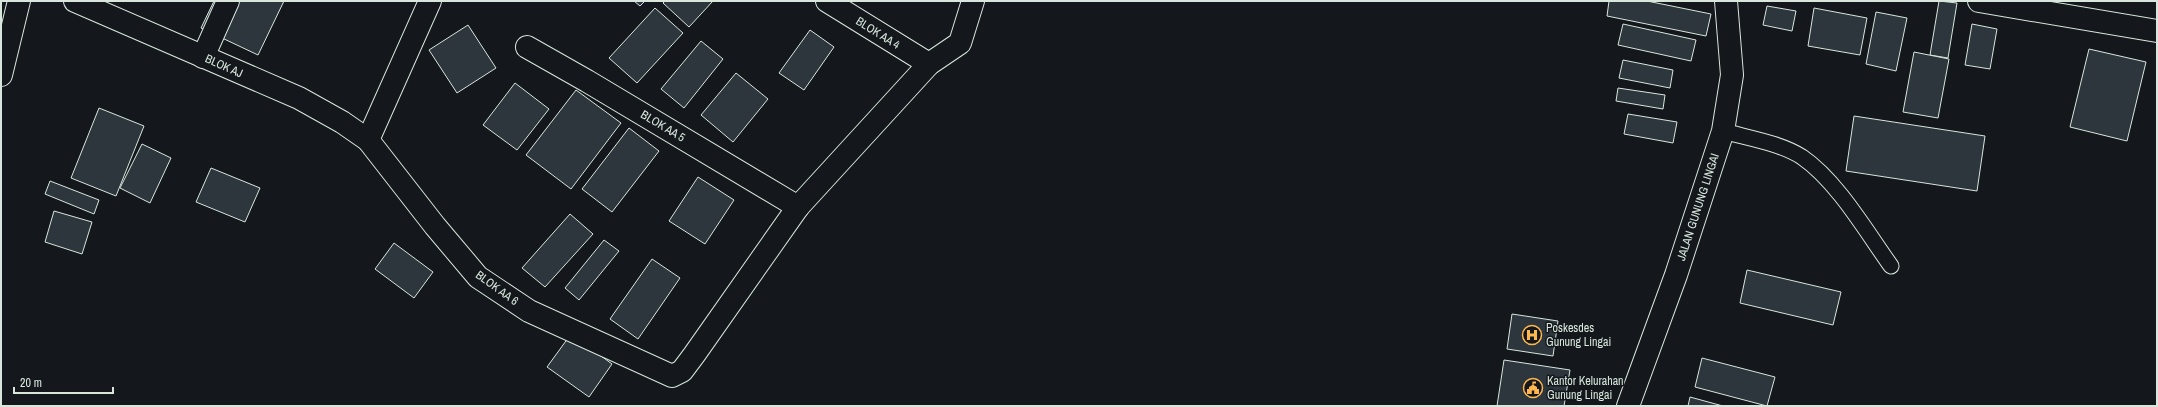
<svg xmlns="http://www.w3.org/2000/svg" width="2158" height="407" font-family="'Archivo Narrow',sans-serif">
<rect width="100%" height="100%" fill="#14181c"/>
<g fill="#2c363c" stroke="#d8e6dc">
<polygon points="214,1 284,1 258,55 201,28"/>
<polygon points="634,1 645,1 640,6"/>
<polygon points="665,1 713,1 689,27 663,3"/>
<polygon points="1609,1 1647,1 1711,14 1706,36 1607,16"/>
<polygon points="1939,1 1957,3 1948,58 1930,55"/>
<polygon points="1767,6 1796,11 1792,31 1763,25"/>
<polygon points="655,8 683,33 637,83 609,58"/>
<polygon points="1814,8 1867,18 1860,55 1808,46"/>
<polygon points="1876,12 1907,18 1896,71 1866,64"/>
<polygon points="1623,24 1696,40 1691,61 1618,45"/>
<polygon points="1972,24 1997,29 1990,69 1965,65"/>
<polygon points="468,25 496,68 457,93 429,50"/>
<polygon points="810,30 834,47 804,90 779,73"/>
<polygon points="701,41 723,59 684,108 661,89"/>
<polygon points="2089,49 2146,62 2127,141 2070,127"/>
<polygon points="1914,52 1949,59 1938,118 1903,112"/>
<polygon points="1623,60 1673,70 1670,88 1619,78"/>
<polygon points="736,73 768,99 733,142 701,115"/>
<polygon points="515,83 549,109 517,150 483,125"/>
<polygon points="1618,88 1665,95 1663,109 1616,101"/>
<polygon points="576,90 621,123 571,189 526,155"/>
<polygon points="99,108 144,126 116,196 71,178"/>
<polygon points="1628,114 1677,122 1673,143 1624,134"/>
<polygon points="1854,116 1985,136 1977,191 1846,171"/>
<polygon points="629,128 659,151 612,212 582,189"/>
<polygon points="142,144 171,158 150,203 120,188"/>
<polygon points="211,168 260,188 245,222 196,202"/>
<polygon points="698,177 734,200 705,244 669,221"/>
<polygon points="50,181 99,200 94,214 45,194"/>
<polygon points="54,211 92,222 82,254 45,242"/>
<polygon points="570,214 593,234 545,287 522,268"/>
<polygon points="604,240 619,251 579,300 565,288"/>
<polygon points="394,243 433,272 414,298 375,269"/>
<polygon points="652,259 680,278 638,339 610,319"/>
<polygon points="1747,270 1841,292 1833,325 1740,303"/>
<polygon points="1512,314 1558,321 1553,356 1507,349"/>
<polygon points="571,334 612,364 589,397 547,367"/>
<polygon points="1702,358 1775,377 1767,406 1695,387"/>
<polygon points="1504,360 1570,370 1564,406 1497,406"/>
<polygon points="1690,397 1723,406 1688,406"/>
</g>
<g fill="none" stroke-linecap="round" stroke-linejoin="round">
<defs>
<path id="lane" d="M1723 131C1748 138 1780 143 1802 157 1837 181 1866 231 1891 266"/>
<g id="street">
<polyline points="75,1 299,98 342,122 368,140 435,226 478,277 529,311 672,376 682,371 694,355 798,207 929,64 960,43 973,1"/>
<polyline points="827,1 929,64"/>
<polyline points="1979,1 2157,31"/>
<polyline points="527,47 587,81 798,207"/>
<polyline points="203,57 228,1"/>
<polyline points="1,75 19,1"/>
<polyline points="368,140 430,1"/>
</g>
<polyline id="secondary" points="1628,406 1676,275 1723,131 1732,75 1726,1"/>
</defs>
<use href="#lane" stroke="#d8e6dc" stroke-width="17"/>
<use href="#street" stroke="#d8e6dc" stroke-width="24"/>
<use href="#secondary" stroke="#d8e6dc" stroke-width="24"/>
<use href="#lane" stroke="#14181c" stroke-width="15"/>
<use href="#street" stroke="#14181c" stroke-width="22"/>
<use href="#secondary" stroke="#14181c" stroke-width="22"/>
</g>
<defs>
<symbol id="hospital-ring" viewBox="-11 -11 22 22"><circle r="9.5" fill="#14181c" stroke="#ffb74d" stroke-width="1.5"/><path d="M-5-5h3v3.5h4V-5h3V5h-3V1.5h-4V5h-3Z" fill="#ffb74d"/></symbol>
<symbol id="civic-ring" viewBox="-11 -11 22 22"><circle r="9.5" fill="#14181c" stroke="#ffb74d" stroke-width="1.5"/><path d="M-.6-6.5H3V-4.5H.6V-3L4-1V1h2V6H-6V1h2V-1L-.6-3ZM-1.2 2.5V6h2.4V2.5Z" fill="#ffb74d"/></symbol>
</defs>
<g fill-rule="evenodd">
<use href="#hospital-ring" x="1521" y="324" width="22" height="22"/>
<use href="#civic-ring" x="1522" y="377" width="22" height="22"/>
</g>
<g text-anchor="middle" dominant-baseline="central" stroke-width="3" stroke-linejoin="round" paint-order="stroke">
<g font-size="12" fill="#d8e6dc" stroke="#14181c">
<text transform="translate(878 33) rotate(32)">BLOK AA 4</text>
<text transform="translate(224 66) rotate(24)">BLOK AJ</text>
<text transform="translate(663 126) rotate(31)">BLOK AA 5</text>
<text transform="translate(1698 207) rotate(-72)">JALAN GUNUNG LINGAI</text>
<text transform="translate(497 288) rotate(36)">BLOK AA 6</text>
</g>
<g font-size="12" fill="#d8e6dc" stroke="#14181c" text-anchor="start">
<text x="1546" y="328">Poskesdes<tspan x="1546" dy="14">Gunung Lingai</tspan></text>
<text x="1547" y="381">Kantor Kelurahan<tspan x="1547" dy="14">Gunung Lingai</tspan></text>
</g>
</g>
<rect width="2158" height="407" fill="none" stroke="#d8e6dc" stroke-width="4"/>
<path d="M14 387v6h99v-6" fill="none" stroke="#d8e6dc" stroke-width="2"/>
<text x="20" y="387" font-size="12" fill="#d8e6dc" stroke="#14181c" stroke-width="3" paint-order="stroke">20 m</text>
</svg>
